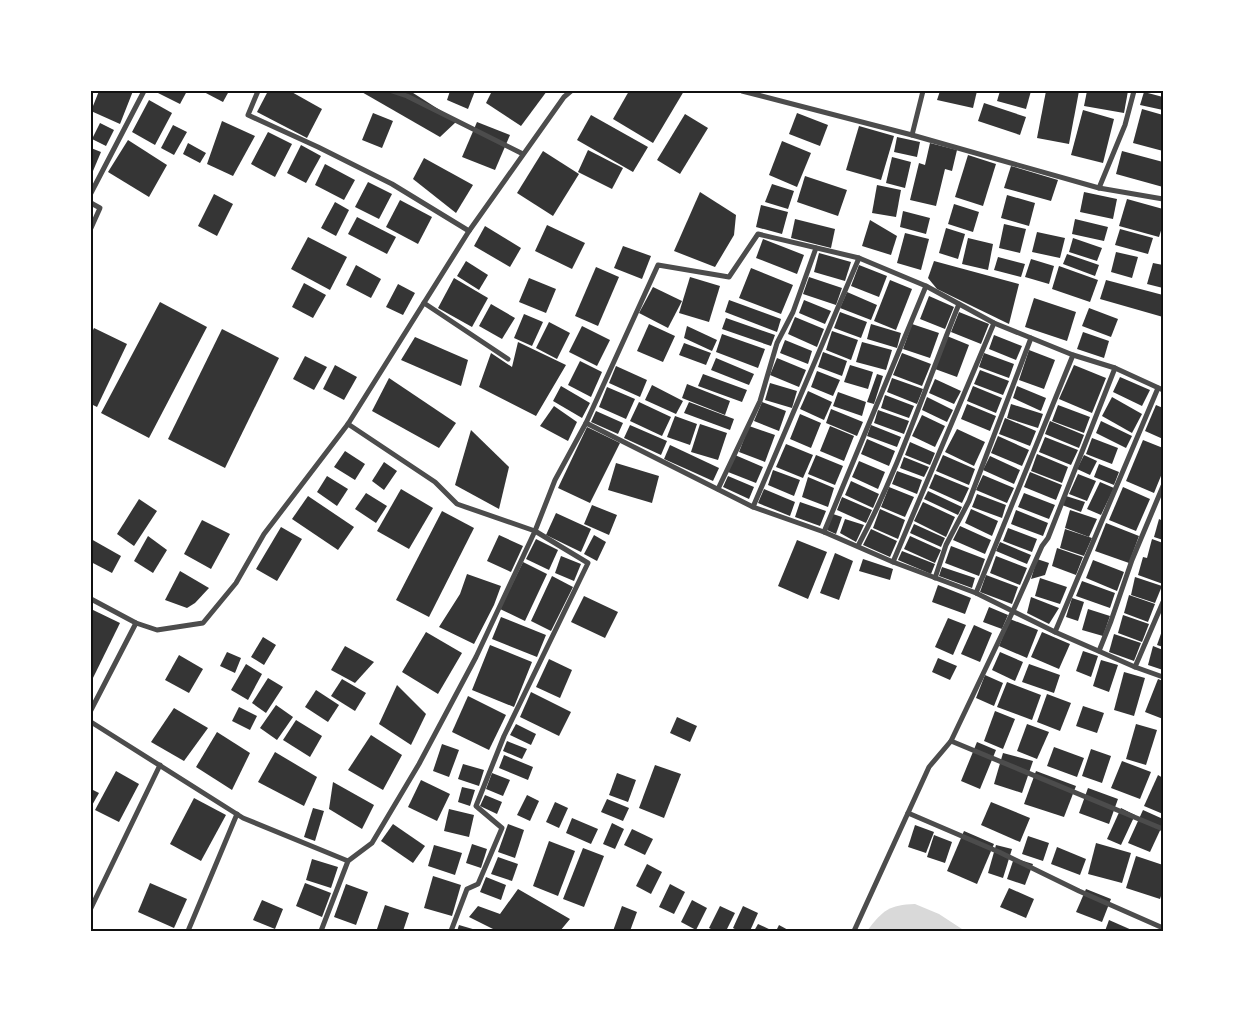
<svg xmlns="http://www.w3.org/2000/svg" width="1254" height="1022" font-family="'Times New Roman',serif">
<rect width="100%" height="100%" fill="#fff"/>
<path fill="#d9d9d9" d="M915 904 939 914 965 931H867C883 910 889 905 915 904Z"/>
<g fill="#353535">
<polygon points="99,91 133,91 120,124 91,111"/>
<polygon points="154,91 187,91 180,104"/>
<polygon points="202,91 229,91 223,102"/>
<polygon points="268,91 290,91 322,109 307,138 257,112"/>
<polygon points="360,91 410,91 457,121 440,137"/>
<polygon points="450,91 475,91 468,109 447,100"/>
<polygon points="492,91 547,91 521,126 486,103"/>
<polygon points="629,91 684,91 653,143 613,119"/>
<polygon points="940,91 977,91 973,108 937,100"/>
<polygon points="1000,91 1031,91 1026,109 997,101"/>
<polygon points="1046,91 1079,91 1069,144 1037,138"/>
<polygon points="1087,91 1128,91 1124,113 1084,106"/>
<polygon points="1144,92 1163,97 1163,110 1140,105"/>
<polygon points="149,100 172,113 155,145 132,132"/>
<polygon points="984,103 1026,117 1020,135 978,121"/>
<polygon points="1142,109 1163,115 1163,151 1133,143"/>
<polygon points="1083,110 1114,119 1103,163 1071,155"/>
<polygon points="373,113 393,121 382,148 362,140"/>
<polygon points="797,113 828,125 820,146 789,134"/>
<polygon points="685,114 708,128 680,174 657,160"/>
<polygon points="591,115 648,147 633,172 577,140"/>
<polygon points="222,121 255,136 233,176 207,164"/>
<polygon points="477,122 510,135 495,170 462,157"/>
<polygon points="100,123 114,130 106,146 92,139"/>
<polygon points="173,125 187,132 174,155 161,148"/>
<polygon points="859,126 894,136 881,180 846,170"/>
<polygon points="268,132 292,144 275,177 251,164"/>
<polygon points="897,137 920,142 917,157 894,152"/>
<polygon points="128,140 167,165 149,197 108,172"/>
<polygon points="782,141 811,153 797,187 769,175"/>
<polygon points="188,143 206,153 200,163 183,154"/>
<polygon points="930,143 957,150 952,171 945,169 936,206 910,200 919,163 925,165"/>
<polygon points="301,145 321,156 306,183 287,173"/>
<polygon points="91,148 101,152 93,171 91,170"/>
<polygon points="588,150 623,168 612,189 578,172"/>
<polygon points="543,151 579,174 553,216 517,193"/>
<polygon points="1122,151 1163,162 1163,187 1116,174"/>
<polygon points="968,155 996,164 983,206 955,197"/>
<polygon points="892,157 911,162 905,188 886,183"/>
<polygon points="424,158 473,185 456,213 413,179"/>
<polygon points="325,164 355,180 344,200 315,185"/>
<polygon points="1011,166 1058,180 1051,201 1004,188"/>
<polygon points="805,176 847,190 838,216 797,202"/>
<polygon points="368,182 392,194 379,219 355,207"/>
<polygon points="772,184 794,191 788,209 765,202"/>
<polygon points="877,185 901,190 896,217 872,213"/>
<polygon points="700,192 736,215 734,235 715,267 674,251"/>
<polygon points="1084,192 1117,199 1113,219 1080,212"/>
<polygon points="214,194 233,204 217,236 198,226"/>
<polygon points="1007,195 1035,203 1029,226 1001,218"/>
<polygon points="1127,199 1163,209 1163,224 1159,237 1119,226"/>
<polygon points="400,200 432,217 418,244 386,227"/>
<polygon points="335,202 349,210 336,236 321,228"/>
<polygon points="954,204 979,212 973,232 948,224"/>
<polygon points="761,205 788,212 782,234 756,227"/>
<polygon points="903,211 930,218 926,234 900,227"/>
<polygon points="357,217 396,237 387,254 348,234"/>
<polygon points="795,219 835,229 831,248 791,238"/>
<polygon points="1075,219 1108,227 1104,241 1072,234"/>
<polygon points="870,220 897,236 891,255 862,246"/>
<polygon points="1004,224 1026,229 1020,253 999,248"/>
<polygon points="547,225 585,243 572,269 535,251"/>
<polygon points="485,226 521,248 510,267 474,246"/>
<polygon points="946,228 965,234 958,259 939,253"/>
<polygon points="1120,229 1153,238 1148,254 1115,245"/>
<polygon points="1037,232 1065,238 1060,258 1032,252"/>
<polygon points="905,233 929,239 921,270 897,263"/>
<polygon points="308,237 347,257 330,290 291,269"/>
<polygon points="968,238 993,244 988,270 962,264"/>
<polygon points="1073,238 1102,248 1097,261 1069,252"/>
<polygon points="763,239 804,255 797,274 756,258"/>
<polygon points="623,246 651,256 642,279 614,268"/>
<polygon points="1116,252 1138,257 1132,278 1111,272"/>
<polygon points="819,253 851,262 845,281 814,272"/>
<polygon points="1067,254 1099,265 1095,276 1063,264"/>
<polygon points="998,257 1025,264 1021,277 994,270"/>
<polygon points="1031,259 1054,266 1049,284 1025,277"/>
<polygon points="466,261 488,275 479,290 457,276"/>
<polygon points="934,261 1019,284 1009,324 937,289 928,278"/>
<polygon points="1153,263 1163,265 1163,288 1147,284"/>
<polygon points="356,265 381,279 371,298 346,285"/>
<polygon points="859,265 887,276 879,297 851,286"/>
<polygon points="1059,266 1098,280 1090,302 1052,289"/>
<polygon points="596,267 619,277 598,326 575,316"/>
<polygon points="751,268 793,285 781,314 739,298"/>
<polygon points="690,277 720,286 709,322 679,313"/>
<polygon points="809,277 842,288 836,305 803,294"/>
<polygon points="454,278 488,298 472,327 438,308"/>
<polygon points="529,278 556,289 546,313 519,302"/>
<polygon points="890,280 912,289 896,330 874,321"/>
<polygon points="1106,280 1163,295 1163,317 1100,299"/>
<polygon points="304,283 326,295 313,318 292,307"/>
<polygon points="398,284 415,293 403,315 386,307"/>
<polygon points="653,287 682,301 668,328 639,313"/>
<polygon points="847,292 877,305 871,320 840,308"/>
<polygon points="929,296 954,307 945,329 920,319"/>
<polygon points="1034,298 1076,312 1067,341 1025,327"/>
<polygon points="729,300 781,319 777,332 725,312"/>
<polygon points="804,300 831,311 825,324 799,313"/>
<polygon points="160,302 207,327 149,438 101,413"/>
<polygon points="491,304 515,318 502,339 479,326"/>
<polygon points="1089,308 1118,319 1111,337 1082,326"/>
<polygon points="840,312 867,322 861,338 834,328"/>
<polygon points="959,312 989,324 981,344 951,332"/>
<polygon points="524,314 543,322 532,346 514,338"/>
<polygon points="795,317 824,329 817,347 788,334"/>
<polygon points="726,318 775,335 771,346 722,329"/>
<polygon points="549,322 570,333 557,359 536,348"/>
<polygon points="649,324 675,336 663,362 637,351"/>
<polygon points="871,324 901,333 897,348 867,339"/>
<polygon points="912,324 939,333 930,358 903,349"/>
<polygon points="582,326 610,340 597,366 569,352"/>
<polygon points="687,326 717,340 712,351 684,338"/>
<polygon points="94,328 127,344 97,407 91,404 91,334"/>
<polygon points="222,329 279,358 225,468 168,439"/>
<polygon points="832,331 858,340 851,360 826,350"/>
<polygon points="1083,332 1109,341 1104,358 1077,349"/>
<polygon points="722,334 765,349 758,368 716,352"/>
<polygon points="994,335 1022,346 1016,360 989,349"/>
<polygon points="947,336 969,345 957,377 935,369"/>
<polygon points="415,337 468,360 461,386 401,360"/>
<polygon points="785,340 812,351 808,364 780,353"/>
<polygon points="518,342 566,365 536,416 479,387 491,353 512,367"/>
<polygon points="862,342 892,350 886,370 856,362"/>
<polygon points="684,343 711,353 706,365 679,355"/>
<polygon points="1029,350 1055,360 1044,389 1019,380"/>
<polygon points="823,352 847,361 842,376 818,367"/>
<polygon points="902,353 931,364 922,386 893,375"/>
<polygon points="984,353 1014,364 1009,378 979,367"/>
<polygon points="305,356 327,367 314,390 293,379"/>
<polygon points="716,358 754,374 749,385 711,370"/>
<polygon points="777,358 806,370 799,387 770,375"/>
<polygon points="580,361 602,372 591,397 568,385"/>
<polygon points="335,365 357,377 344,400 323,389"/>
<polygon points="850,365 873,372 868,389 844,382"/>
<polygon points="1074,365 1106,378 1092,413 1059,399"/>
<polygon points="616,366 647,380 640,397 609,383"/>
<polygon points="980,370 1009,381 1003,395 974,384"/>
<polygon points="817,371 840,380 833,396 811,387"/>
<polygon points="703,374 747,390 742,402 698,386"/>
<polygon points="877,374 883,376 874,404 867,402"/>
<polygon points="1120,377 1150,390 1142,406 1113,392"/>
<polygon points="389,378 456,423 439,448 372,411"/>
<polygon points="892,378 923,389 917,404 887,392"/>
<polygon points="935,379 961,391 954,404 929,393"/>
<polygon points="770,383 797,391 792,408 765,400"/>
<polygon points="687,384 730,401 725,415 682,398"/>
<polygon points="652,385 683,401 676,414 645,400"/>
<polygon points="561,386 590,403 582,418 553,401"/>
<polygon points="973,386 1002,398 996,413 967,401"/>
<polygon points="1017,386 1046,398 1041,411 1013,398"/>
<polygon points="607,387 635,399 626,419 599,407"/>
<polygon points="808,391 832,402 824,420 800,409"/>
<polygon points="838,392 866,402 862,416 833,406"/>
<polygon points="885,395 914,406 909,418 881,408"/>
<polygon points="927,397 953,410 947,422 922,410"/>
<polygon points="1112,397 1142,414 1132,433 1102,416"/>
<polygon points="639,402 671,417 662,436 630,421"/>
<polygon points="689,402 734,419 730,430 684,413"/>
<polygon points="762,402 786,411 779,431 754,421"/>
<polygon points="967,404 996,416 990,431 961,419"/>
<polygon points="1011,404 1043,414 1038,428 1007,418"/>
<polygon points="1058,405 1090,417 1084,433 1052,421"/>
<polygon points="1156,405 1163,408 1163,439 1145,431"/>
<polygon points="554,406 577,422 568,441 540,426"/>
<polygon points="831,409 863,422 857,436 826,423"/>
<polygon points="878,410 909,421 904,434 874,423"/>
<polygon points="596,411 623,423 618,434 591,422"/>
<polygon points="800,414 821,423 811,448 790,439"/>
<polygon points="922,415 945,426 935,447 912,436"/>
<polygon points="675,416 697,424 690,445 667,437"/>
<polygon points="1005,418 1036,431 1030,446 999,434"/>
<polygon points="1050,421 1084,435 1079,448 1045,434"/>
<polygon points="1101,421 1132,436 1126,448 1096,433"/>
<polygon points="700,424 727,433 718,460 691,452"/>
<polygon points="630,425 667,441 661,455 624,438"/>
<polygon points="871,425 901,437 897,447 867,436"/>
<polygon points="749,426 775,435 765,462 739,452"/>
<polygon points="830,426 854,436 844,461 820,451"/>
<polygon points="587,427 620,443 590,503 558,488"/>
<polygon points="957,429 985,442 974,466 945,452"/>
<polygon points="471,430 509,467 499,509 455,485"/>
<polygon points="998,436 1029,450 1022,466 991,453"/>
<polygon points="1045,437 1078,450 1071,465 1039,452"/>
<polygon points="1092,438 1118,448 1112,464 1086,454"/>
<polygon points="867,439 895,451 889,466 861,454"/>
<polygon points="1143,440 1163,448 1163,471 1154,493 1126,481"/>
<polygon points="910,442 935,453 930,465 905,455"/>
<polygon points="786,444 813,455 803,478 776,467"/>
<polygon points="670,445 719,468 713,481 664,459"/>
<polygon points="345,451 365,464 355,480 334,467"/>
<polygon points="1037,454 1068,467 1062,483 1031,471"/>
<polygon points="735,455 763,467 756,483 728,472"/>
<polygon points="816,455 843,466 835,485 808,474"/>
<polygon points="943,455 975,469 969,485 936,471"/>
<polygon points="1084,455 1097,461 1090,475 1077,469"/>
<polygon points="990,456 1020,470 1014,484 983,470"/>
<polygon points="904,457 929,467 924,477 900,468"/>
<polygon points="859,461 885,472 878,489 852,477"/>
<polygon points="384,462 397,471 384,490 372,481"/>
<polygon points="616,463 659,476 652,503 608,490"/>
<polygon points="1099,464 1119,472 1114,485 1094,477"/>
<polygon points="773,470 800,480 794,496 768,485"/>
<polygon points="897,471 922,480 917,494 892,484"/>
<polygon points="1030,472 1062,485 1056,500 1024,487"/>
<polygon points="935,474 969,488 962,503 929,488"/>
<polygon points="1078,474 1096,481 1087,501 1069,494"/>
<polygon points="983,475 1014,488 1007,503 976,490"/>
<polygon points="327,476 348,489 337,506 317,492"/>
<polygon points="728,476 754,487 749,499 723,487"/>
<polygon points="808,477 834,488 828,507 802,497"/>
<polygon points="851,481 879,494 873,508 845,495"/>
<polygon points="1100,482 1114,488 1101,515 1087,509"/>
<polygon points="889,487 914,497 905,517 881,507"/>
<polygon points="1123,487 1150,499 1136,531 1109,520"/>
<polygon points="401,489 433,508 409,549 377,531"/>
<polygon points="764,489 795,502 790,516 758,503"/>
<polygon points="928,491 962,507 958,515 924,499"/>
<polygon points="366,493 387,506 376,523 355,509"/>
<polygon points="1024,493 1055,505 1049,519 1018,507"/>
<polygon points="977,494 1006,505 1002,518 972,507"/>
<polygon points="308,496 354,527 338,550 292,519"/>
<polygon points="1066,496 1085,502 1081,512 1062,505"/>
<polygon points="842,497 872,510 866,523 837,510"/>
<polygon points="139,499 157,511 134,546 117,534"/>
<polygon points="800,502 826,511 820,526 795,517"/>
<polygon points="923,502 955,517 946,537 914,521"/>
<polygon points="592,505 617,515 609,535 584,524"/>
<polygon points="880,509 905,520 898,539 873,528"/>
<polygon points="971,509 998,521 992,536 965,523"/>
<polygon points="1016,510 1048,523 1043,536 1011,524"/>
<polygon points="1070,510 1097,519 1089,537 1065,528"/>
<polygon points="442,511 474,528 429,617 396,600"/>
<polygon points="556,513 591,529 581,552 546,535"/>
<polygon points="833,514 842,517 836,534 827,530"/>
<polygon points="845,519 864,525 856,542 840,533"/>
<polygon points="1159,519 1163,521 1163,540 1154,537"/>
<polygon points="202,520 230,534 211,569 184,554"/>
<polygon points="1106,523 1139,536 1129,563 1095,551"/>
<polygon points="914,524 945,538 941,547 910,533"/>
<polygon points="960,526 991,540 985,554 953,540"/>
<polygon points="281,527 302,539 277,581 256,569"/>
<polygon points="1008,528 1037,539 1032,552 1003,541"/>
<polygon points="871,529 897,541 890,557 863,545"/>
<polygon points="1065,529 1092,538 1084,556 1060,548"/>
<polygon points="499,535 523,546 511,572 487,561"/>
<polygon points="594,535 606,542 597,561 584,554"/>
<polygon points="148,536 167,550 153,573 134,561"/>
<polygon points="910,536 941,550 935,563 904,549"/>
<polygon points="91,539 121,556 112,573 91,562"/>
<polygon points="536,539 558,550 549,570 526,559"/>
<polygon points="1152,539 1163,543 1163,584 1138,575 1143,557 1147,558"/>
<polygon points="797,540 827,552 808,599 778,586"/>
<polygon points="1000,542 1031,555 1027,564 996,551"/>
<polygon points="951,546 985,559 979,576 945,563"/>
<polygon points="1057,548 1083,557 1076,575 1052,566"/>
<polygon points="902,551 935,564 931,574 898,560"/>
<polygon points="835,553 853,561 839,600 820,593"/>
<polygon points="561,556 581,564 574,581 555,573"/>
<polygon points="996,556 1027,568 1020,585 990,573"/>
<polygon points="863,559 893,569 890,580 859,571"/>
<polygon points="1037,559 1049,563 1045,575 1031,579"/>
<polygon points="1093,560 1124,572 1117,591 1086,578"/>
<polygon points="523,562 547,574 525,621 500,609"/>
<polygon points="942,567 975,578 972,588 939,576"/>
<polygon points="180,571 209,588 195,603 187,608 165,600"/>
<polygon points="467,574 501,586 494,605 474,644 439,627 460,594"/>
<polygon points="986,575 1018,587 1012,604 980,592"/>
<polygon points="552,576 573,587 551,631 531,621"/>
<polygon points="1135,577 1162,586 1155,603 1131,595"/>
<polygon points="1040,578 1067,587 1060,604 1035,596"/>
<polygon points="1082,581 1115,593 1110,608 1076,596"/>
<polygon points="938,585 971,598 965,614 932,602"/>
<polygon points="1129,595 1155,604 1148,622 1124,613"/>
<polygon points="584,596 618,612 605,638 571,622"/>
<polygon points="1031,597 1059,608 1049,624 1027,613"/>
<polygon points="1072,598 1084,602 1078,621 1066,617"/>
<polygon points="989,607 1008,615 1002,629 983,622"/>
<polygon points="91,609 120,623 91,682"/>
<polygon points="1088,609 1110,616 1103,636 1082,630"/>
<polygon points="1123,615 1149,624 1142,642 1118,633"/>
<polygon points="501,617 546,635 537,657 492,639"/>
<polygon points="948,618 966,625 953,655 935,647"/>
<polygon points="1010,619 1038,630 1027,658 999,646"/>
<polygon points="974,625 992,633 980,662 961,654"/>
<polygon points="1163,628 1163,647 1157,645"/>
<polygon points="426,632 462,653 438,694 402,672"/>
<polygon points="1042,632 1070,644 1059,669 1031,657"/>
<polygon points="1114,634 1141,643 1134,661 1109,652"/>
<polygon points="263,637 276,645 264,665 251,657"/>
<polygon points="490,645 532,662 514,707 472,690"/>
<polygon points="345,646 374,662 355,683 331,670"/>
<polygon points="1153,646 1163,650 1163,670 1148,665"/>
<polygon points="1083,651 1098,656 1091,677 1076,671"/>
<polygon points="227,652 241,658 235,673 220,666"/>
<polygon points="1000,652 1023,662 1015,681 992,670"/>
<polygon points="179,655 203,669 189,693 165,680"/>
<polygon points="938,658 957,666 950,680 932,672"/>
<polygon points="549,659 572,670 560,698 536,687"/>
<polygon points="1101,660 1118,665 1109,692 1093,686"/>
<polygon points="246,664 262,674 248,700 231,690"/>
<polygon points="1029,664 1060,675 1054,693 1022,682"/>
<polygon points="1124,672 1145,678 1134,716 1114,710"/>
<polygon points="985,675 1003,683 994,706 976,698"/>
<polygon points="268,678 283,687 266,713 252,703"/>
<polygon points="342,679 366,693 355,711 331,696"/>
<polygon points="1158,679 1163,681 1163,719 1145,712"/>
<polygon points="1007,682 1041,695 1032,720 997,707"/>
<polygon points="397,685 426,714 411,745 379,724"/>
<polygon points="316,690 339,705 328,722 305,707"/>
<polygon points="531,692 571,712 559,736 520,717"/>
<polygon points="1047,694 1071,703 1060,731 1037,722"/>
<polygon points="468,696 506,715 489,750 452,732"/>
<polygon points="276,705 293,717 277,740 260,728"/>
<polygon points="1083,706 1104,713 1097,733 1076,726"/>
<polygon points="239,707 257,716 250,730 232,721"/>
<polygon points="174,708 208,728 184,761 151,742"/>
<polygon points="995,711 1015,719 1003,749 984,741"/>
<polygon points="677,717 697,726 690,742 670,733"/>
<polygon points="296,720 322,736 310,757 283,740"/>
<polygon points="516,724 536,734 531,745 510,735"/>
<polygon points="1027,724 1049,732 1037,759 1017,751"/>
<polygon points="1136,724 1157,730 1146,765 1126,759"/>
<polygon points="217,732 250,753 232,790 196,767"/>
<polygon points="371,735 402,755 383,790 348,770"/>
<polygon points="507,741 527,749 522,759 503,751"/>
<polygon points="977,742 996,750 980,789 961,781"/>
<polygon points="442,744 459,750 449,777 433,771"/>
<polygon points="1054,747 1084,758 1077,777 1047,766"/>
<polygon points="1091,749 1111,756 1102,783 1082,776"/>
<polygon points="275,752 317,777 304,806 258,782"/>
<polygon points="1003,753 1033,761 1022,793 994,784"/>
<polygon points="504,755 533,767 528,780 499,768"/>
<polygon points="1122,761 1151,772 1140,799 1111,788"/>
<polygon points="463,764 484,770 479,786 458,779"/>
<polygon points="655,765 681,774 664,818 639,808"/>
<polygon points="116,771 139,784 119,822 95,810"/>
<polygon points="1036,771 1076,786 1064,817 1024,804"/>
<polygon points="492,773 510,780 503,796 486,789"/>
<polygon points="617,773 636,780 628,802 609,795"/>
<polygon points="1158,775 1163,778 1163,814 1144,806"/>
<polygon points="421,780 450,794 437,821 408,807"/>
<polygon points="333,782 374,805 362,829 329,809"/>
<polygon points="462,787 475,790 470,806 458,802"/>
<polygon points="1088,788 1118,799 1109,824 1079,813"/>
<polygon points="91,789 99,793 91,807"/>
<polygon points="485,795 502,802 497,814 480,806"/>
<polygon points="527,795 539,801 530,821 517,815"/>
<polygon points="194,798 226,815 201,861 170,844"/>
<polygon points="607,799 629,808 623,821 601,812"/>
<polygon points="555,802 568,808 559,828 546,822"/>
<polygon points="991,802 1030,818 1020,842 981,825"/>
<polygon points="313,808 324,811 315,841 304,837"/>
<polygon points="1121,808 1135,815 1121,845 1107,839"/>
<polygon points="449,809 474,815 469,837 444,831"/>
<polygon points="1143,810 1163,819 1163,824 1150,852 1128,843"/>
<polygon points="572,818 598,829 591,844 566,833"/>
<polygon points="612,823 624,829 615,849 603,844"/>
<polygon points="393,824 425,846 413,863 381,841"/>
<polygon points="508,824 524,830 515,858 498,852"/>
<polygon points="915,825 934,832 926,853 908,847"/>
<polygon points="632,829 653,839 645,855 624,845"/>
<polygon points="964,831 994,844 977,884 947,871"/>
<polygon points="934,835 952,842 945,863 927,857"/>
<polygon points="1028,836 1049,843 1043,861 1022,854"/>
<polygon points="549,841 575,851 558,896 533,886"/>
<polygon points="1096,843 1131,853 1122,883 1088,874"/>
<polygon points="472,844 487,849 481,868 466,863"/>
<polygon points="434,845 462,853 455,875 428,866"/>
<polygon points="996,845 1012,849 1003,878 988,873"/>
<polygon points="1057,847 1086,859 1080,875 1051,864"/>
<polygon points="583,848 604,856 584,907 563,899"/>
<polygon points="1136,856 1163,865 1163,890 1160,899 1126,888"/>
<polygon points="498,857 518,864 512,881 491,874"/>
<polygon points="1014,858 1033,864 1025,885 1007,879"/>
<polygon points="312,859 338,867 331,888 306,880"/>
<polygon points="647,864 662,872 651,894 636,886"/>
<polygon points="433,876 461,885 452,916 424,908"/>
<polygon points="486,877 506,885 501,900 480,892"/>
<polygon points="150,883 187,899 174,928 138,912"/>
<polygon points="305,883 331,893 322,917 296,906"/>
<polygon points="346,884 368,892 356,925 334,917"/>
<polygon points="670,884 685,892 674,914 659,907"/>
<polygon points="1009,888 1034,899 1026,918 1000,907"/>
<polygon points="518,889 570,919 560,931 497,931 469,917 478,906 500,914"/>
<polygon points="1086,889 1111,899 1102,922 1076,912"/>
<polygon points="262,900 283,909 275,929 253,920"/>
<polygon points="692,900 707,908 696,930 681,922"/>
<polygon points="385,905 409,913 403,931 382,931 377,929"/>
<polygon points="622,906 637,912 630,931 613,931"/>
<polygon points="720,906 735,913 726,931 715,931 709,928"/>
<polygon points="743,906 758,913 750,931 738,931 733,928"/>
<polygon points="1109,920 1134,931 1105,931"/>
<polygon points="758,924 773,931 754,931"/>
<polygon points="459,925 476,930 476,931 457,931"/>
<polygon points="779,925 790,931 776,931"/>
</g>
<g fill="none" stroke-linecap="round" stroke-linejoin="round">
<g stroke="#4c4c4c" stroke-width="5">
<polyline points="258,91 248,115 318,147 392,184 469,231"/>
<polyline points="392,91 407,96 523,154"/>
<polyline points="742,91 912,135 1099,188 1163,199"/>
<polyline points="912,135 923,91"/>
<polyline points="1099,188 1125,125 1134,91"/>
<polyline points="91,193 144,91"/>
<polyline points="91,203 100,208 91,228"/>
<polyline points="424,303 508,359"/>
<polyline points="586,423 753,507 824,532 893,562 976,593 1055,632 1135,667 1163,677"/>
<polyline points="718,489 760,401 777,343 793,312 816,248"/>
<polyline points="753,507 859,258"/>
<polyline points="824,532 926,286"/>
<path d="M858 546C899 469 926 385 959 304"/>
<polyline points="893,562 994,323"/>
<polyline points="935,578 946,545 969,501 1031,338"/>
<polyline points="976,593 1073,355"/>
<polyline points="91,599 136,623 157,630 203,623 236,583 264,534 348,424 469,231 564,97 571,91"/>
<polyline points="1055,632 1158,388"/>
<polyline points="1099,651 1111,621 1132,560 1163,486"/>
<polyline points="1135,667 1163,602"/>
<polyline points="91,710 136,623"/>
<polyline points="91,722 243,818 348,861"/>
<polyline points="951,741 1163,829"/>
<polyline points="908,813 999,852 1079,891 1163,928"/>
<polyline points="91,908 160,765"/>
<polyline points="188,931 237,814"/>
<polyline points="321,931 348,861 372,843 419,764 476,657 535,531 457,504 435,482 348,424"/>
<polyline points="451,931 467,889 478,884 502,828 476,806 504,736 588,563 535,531 555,480 586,423 658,265 729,277 758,234 859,258 926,286 994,323 1073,355 1115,368 1163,390"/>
<polyline points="854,931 929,767 951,741 1013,611 1042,546 1048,538 1115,368"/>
</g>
</g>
<rect width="1254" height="1022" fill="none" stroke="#ffffff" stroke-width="185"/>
<rect x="92" y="92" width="1070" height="838" fill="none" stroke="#111" stroke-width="2"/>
</svg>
